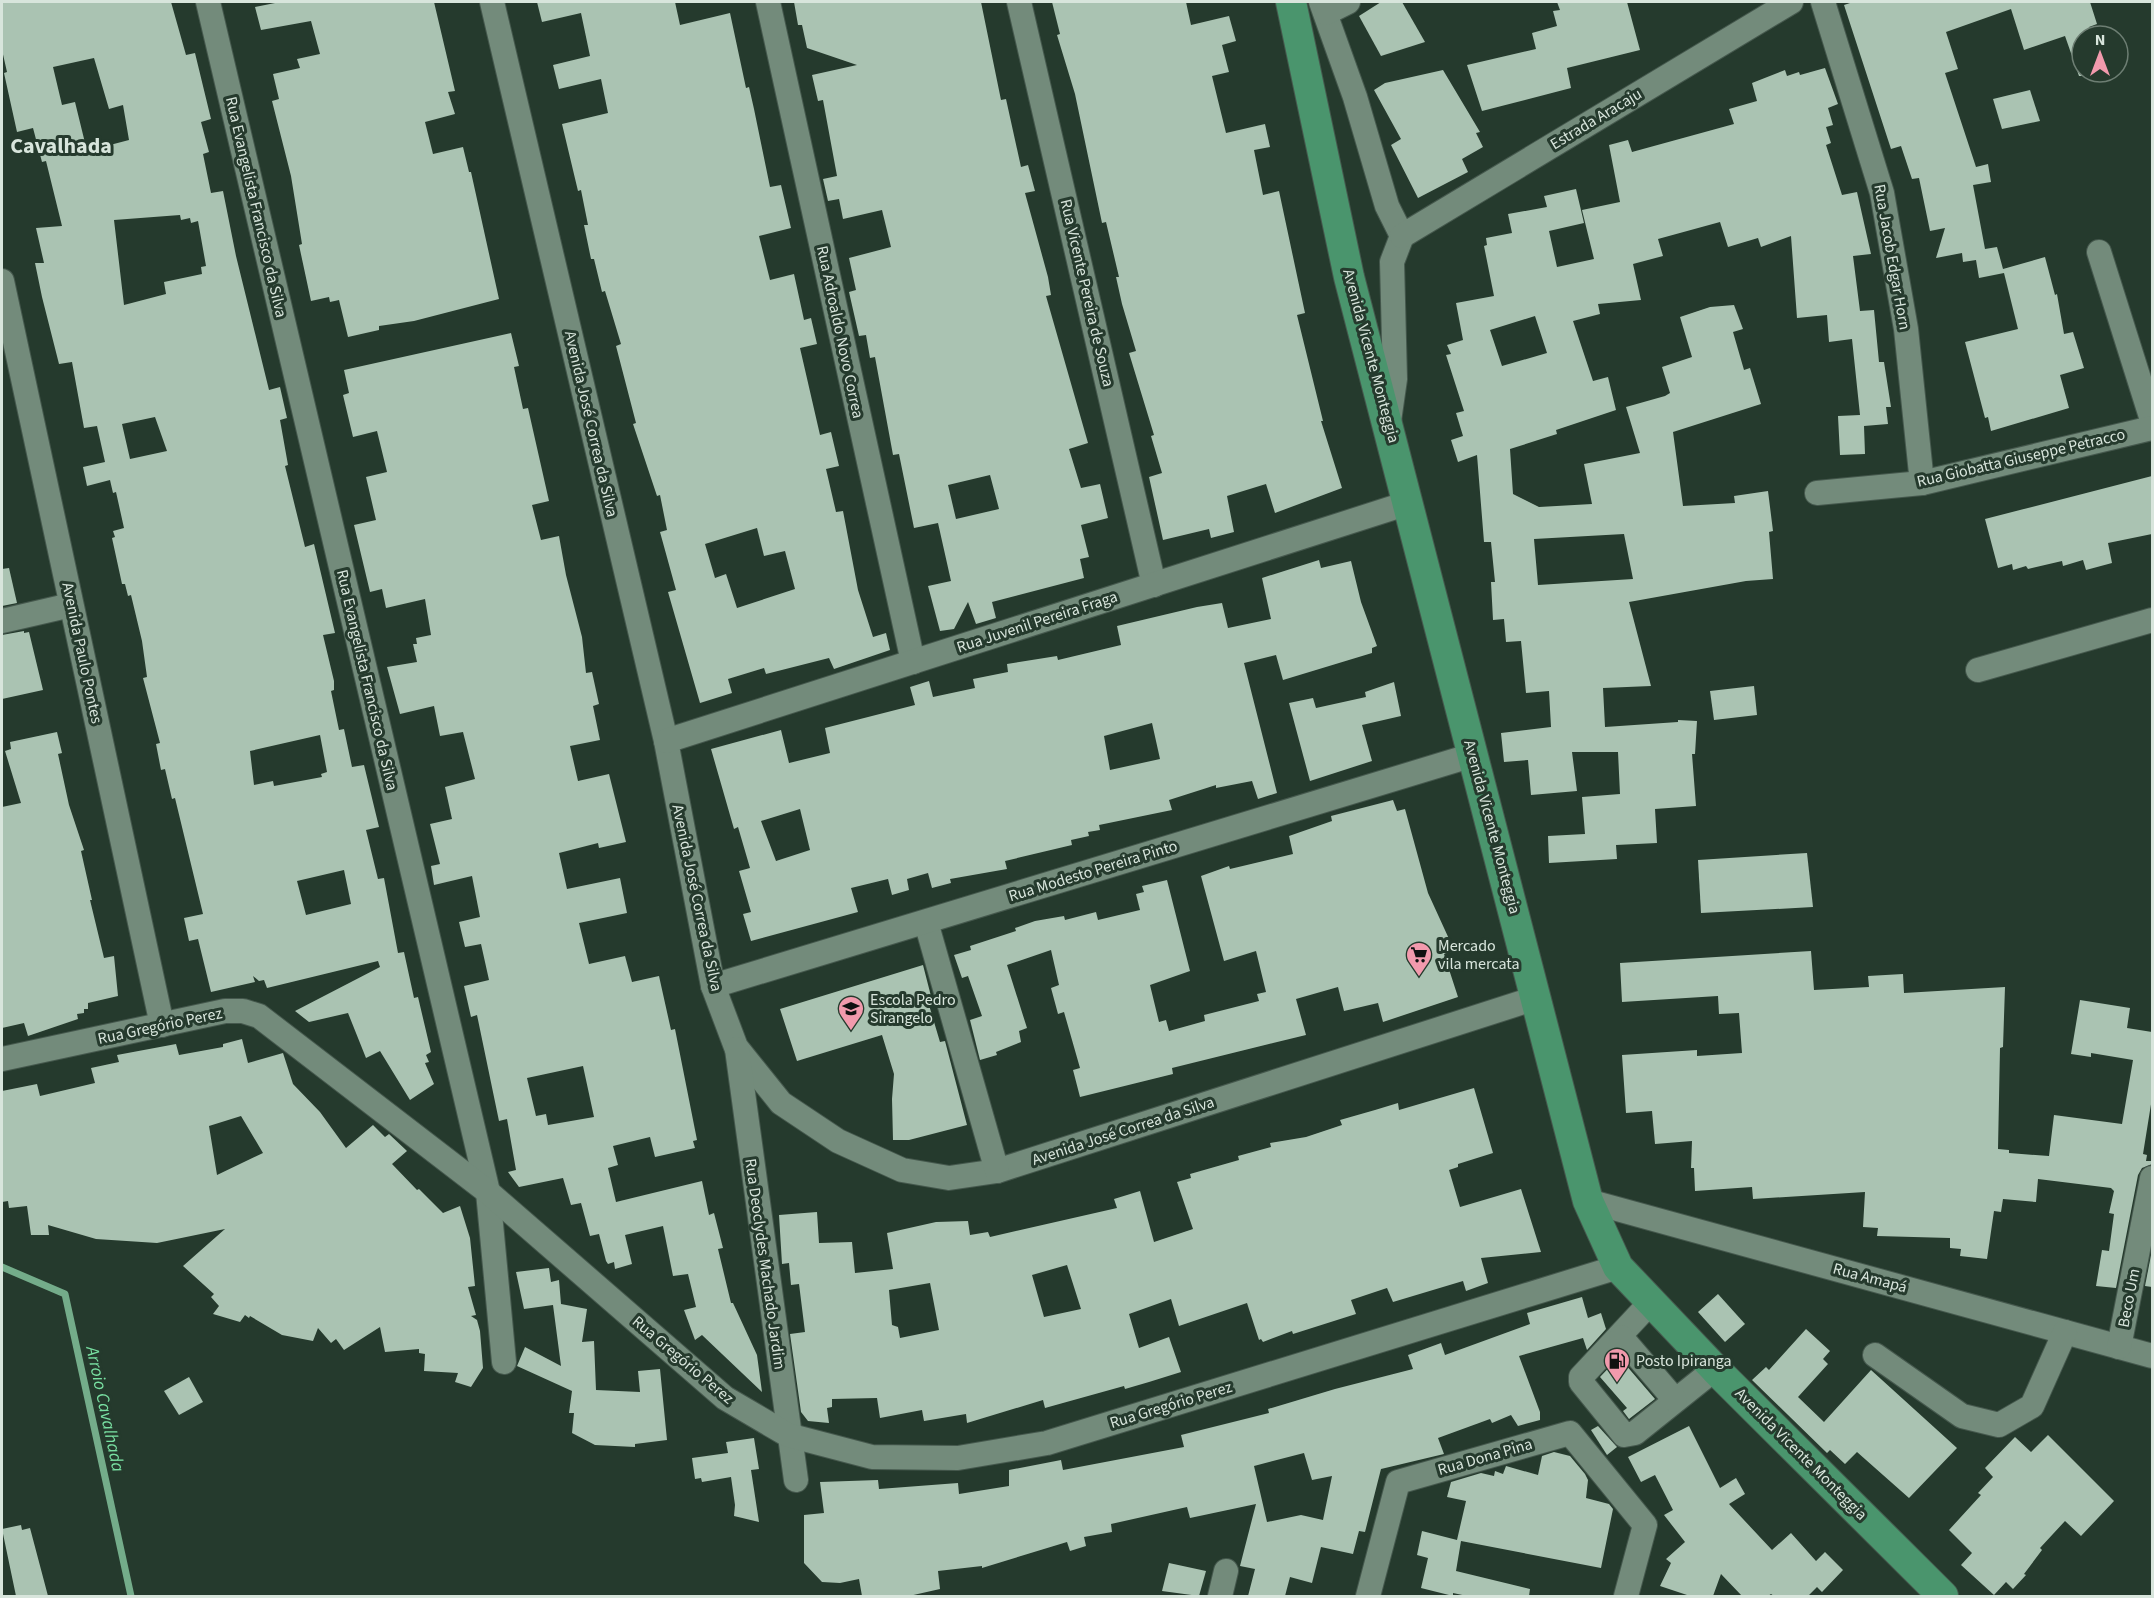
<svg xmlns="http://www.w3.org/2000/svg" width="2154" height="1598" font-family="'Source Sans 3',sans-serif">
<rect width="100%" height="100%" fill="#253a2d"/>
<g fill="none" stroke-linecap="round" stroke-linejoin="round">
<polyline stroke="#74ac8a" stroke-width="7" points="2,1267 65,1294 131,1596"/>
</g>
<g fill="#aac3b2" fill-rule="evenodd">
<path d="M2 2H171L186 55 195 53 211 119 201 122 209 152 203 154 211 193 223 191 236 256 269 390 280 387 287 418 280 420 288 465 285 466 305 547 314 544 335 633 323 635 334 681V690L331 691 339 730 344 729 352 767 364 765 379 827 366 830 378 879 384 878 398 953 404 952 414 998 418 997 431 1052 426 1055 429 1062 425 1063 434 1084 410 1100 380 1051 366 1058 348 1013 309 1022 295 1011 380 967 378 961 267 988 264 980 259 981 253 976 255 982 211 992 198 939 189 941 184 918 203 914 175 798 172 799 165 769 161 770 156 744 160 743 143 678 147 677 142 641 131 595 128 596 125 584H122L112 538 115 537 113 531 124 528 116 492 113 493 110 480 87 486 83 467 105 462 97 426 84 428 72 362 59 364 42 297 35 263H44L36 228 62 226 46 161 42 162 33 128 17 132 4 73 7 72 2 50ZM94 58 109 109 123 105 129 140 87 151 75 102 62 105 53 67ZM180 215 181 220 190 218 191 223 198 221 206 266 201 267 202 274 164 282 166 294 124 305 114 220ZM155 417 167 451 130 459 122 424ZM320 735 327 772 321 774 322 777 274 786 273 781 254 785 250 751ZM344 870 351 904 306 915 297 881Z"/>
<polygon points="280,2 434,2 455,91 448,92 455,114 425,122 433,154 463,147 469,172 471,172 499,299 414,321 379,326 379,330 348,337 339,300 330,302 329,297 311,301 299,245 302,244 291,176 272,101 279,99 273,74 300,68 297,59 320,54 311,21 261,30 255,7"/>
<path d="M537 2H675L680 25 730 13 746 88 749 87 754 109 770 187 781 185 791 228 759 236 770 280 794 274 804 320 811 318 817 344 800 348 820 435 831 432 839 466 826 469 836 512 843 511 858 590 873 637 886 633 890 650 834 669 829 658 766 674 764 668 728 679 732 693 700 703 668 592 676 590 660 532 667 530 660 495 657 496 633 424 636 423 616 346 621 344 605 291 602 292 594 259H591L584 225H588L581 190 578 191 562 124 608 113 601 79 559 89 553 65 590 56 581 13 542 22ZM757 528 764 556 785 551 795 589 737 608 726 574 715 578 705 544Z"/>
<path d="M794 2H981L1001 100 1006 99 1021 167 1028 165 1035 191 1025 193 1048 277 1051 295 1046 296 1088 443 1069 449 1081 488 1100 484 1108 518 1081 525 1089 557 1080 559 1084 578 992 602 996 618 976 624 968 602 954 629 940 631 928 586 951 581 938 523 914 528 899 454 893 455 875 357 870 358 866 335 859 336 849 292 856 290 849 258 891 247 882 210 843 219 839 199 828 201 823 179 837 176 823 100 818 101 812 75 857 65 807 48 802 25H798ZM990 475 999 509 956 519 948 485Z"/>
<polygon points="1052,2 1186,2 1191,25 1229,16 1236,41 1222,45 1229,72 1212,76 1226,133 1265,124 1270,147 1254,150 1263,195 1279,191 1305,313 1297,315 1323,421 1321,421 1342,488 1275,513 1266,484 1227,496 1234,532 1211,538 1209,529 1163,540 1149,477 1162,473 1151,436 1154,435 1129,353 1136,351 1122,304 1116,277 1119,277 1106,222 1102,223 1075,94 1057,35 1060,34"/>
<polygon points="1381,2 1402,2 1425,42 1381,56 1359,16"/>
<polygon points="1557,2 1627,2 1640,50 1567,68 1571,88 1482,111 1467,65 1536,49 1532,33 1557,26 1553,11 1560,10"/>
<polygon points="1853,2 2090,2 2097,24 2089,27 2092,36 2082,36 2082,76 2079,76 2065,36 2024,50 2011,9 1946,32 1958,69 1945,73 1976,167 1988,164 1991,182 1973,185 1985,249 1997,247 2003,269 2045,257 2055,295 2057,294 2064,334 2073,332 2084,368 2060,375 2069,408 1991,431 1988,417 1985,418 1965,342 2018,329 2004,273 1979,278 1976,260 1963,262 1962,253 1936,258 1945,228 1930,231 1919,178 1912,179 1901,146 1891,149 1844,5"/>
<path d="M1825 68 1838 104 1828 108 1833 125 1826 127 1831 143 1826 145 1842 195 1857 192 1871 254 1853 256 1860 311 1874 310 1879 362H1884L1891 407H1886L1888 424 1864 426 1865 454 1840 455 1838 416 1860 415 1852 339 1829 342 1827 315 1797 318 1791 236 1761 247 1758 238 1728 247 1720 222 1658 239 1663 256 1633 264 1641 300 1598 304 1600 314 1573 321 1593 381 1608 377 1616 410 1556 430 1557 434 1510 449 1513 494 1539 507 1592 504 1584 464 1640 453 1626 407 1665 396 1670 393 1662 367 1692 357 1680 317 1710 307 1734 305 1743 329 1733 332 1744 370 1750 368 1761 404 1673 432 1683 506 1735 503 1734 496 1768 491 1773 531 1769 532 1773 579 1746 581 1629 602 1651 686 1603 688 1605 727 1678 722V720L1697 721 1695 754H1692L1696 806 1655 809 1657 843 1616 845 1617 859 1549 863 1548 836 1585 834 1582 797 1620 794 1618 752H1572L1577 791 1531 795 1528 760 1504 762 1501 733 1551 727 1549 691 1526 693 1521 641 1506 642 1504 619 1493 620 1491 582H1495L1491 542H1484L1477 455 1458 462 1451 440 1463 436 1456 413 1464 411 1446 355 1451 354 1447 345 1463 340 1456 303 1494 296 1484 246 1487 245 1486 238 1512 233 1508 214 1547 207 1544 196 1576 189 1584 223 1549 231 1557 267 1594 259 1582 210 1620 202 1609 145 1628 140 1632 152 1734 124 1729 109 1757 101 1752 83 1785 70 1787 76 1799 72 1800 75ZM1535 316 1547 353 1502 366 1490 330ZM1624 534 1633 579 1538 585 1534 539Z"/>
<polygon points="1443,70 1480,132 1476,133 1483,147 1462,159 1468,172 1418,198 1391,145 1401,139 1374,90 1385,83"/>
<polygon points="2030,90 2040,121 2002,129 1993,99"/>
<path d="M511 333 519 366 514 367 523 409 528 408 549 501 532 505 541 540 559 536 566 575 582 637 586 673 592 672 599 704 593 706 600 740 570 746 578 781 609 774 626 842 599 848 598 843 559 853 567 889 620 878 627 913 579 923 589 964 625 956 632 982 659 976 671 1030 675 1029 697 1140 693 1141 695 1148 655 1157 650 1137 613 1146 618 1165 608 1168 616 1202 702 1181 709 1215 714 1213 723 1248 718 1249 731 1303H733L757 1355 762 1392 702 1335 695 1340 684 1310 696 1307 688 1274 673 1276 663 1226 625 1235 632 1264 615 1269 614 1262 608 1264 606 1261 599 1234 590 1236 581 1203 571 1205 563 1178 519 1187 508 1172 516 1170 507 1119 499 1121 477 1015 471 1017 464 986 489 980 481 944 465 947 459 922 480 917 472 876 434 885 431 866 440 864 430 824 452 819 445 787 475 779 463 732 440 736 434 706 400 714 387 667 417 662 413 644H417L416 638 431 635 425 599 386 608 382 589 370 592 354 525 376 520 366 477 387 472 377 431 353 437 343 395 349 393 344 370ZM583 1066 594 1117 548 1125 546 1114 536 1116 527 1078Z"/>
<polygon points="2152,476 2152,534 2108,543 2112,563 2086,570 2083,560 2063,566 2062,561 2028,569 2026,566 2013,570 2012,564 1998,568 1985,519"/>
<path d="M1319 560 1321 568 1351 561 1361 602 1377 646 1372 648V653L1283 680 1276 655 1244 663 1277 793 1258 799 1252 781 1216 788V785L1169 800 1172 810 1099 825 1100 830 1088 832 1089 836 1071 840 1072 845 1005 861 1007 869 950 879 951 883 932 888 928 873 907 879 909 890 892 895 888 879 851 888 858 912 751 941 743 914 751 912 739 871 750 868 738 827 734 829 711 749 781 730 789 763 830 753 825 728 915 705 910 687 929 681 933 697 975 688 973 679 1008 672 1007 664 1057 656 1058 660 1121 645 1117 626 1197 607 1222 603 1228 628 1271 619 1262 578ZM1152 723 1160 759 1110 770 1104 736ZM800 809 810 850 776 861 761 821Z"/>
<polygon points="9,568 17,603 2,606 2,569"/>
<polygon points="24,631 24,633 29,632 43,690 2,699 2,635"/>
<polygon points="1394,682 1401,716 1362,725 1372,761 1310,781 1289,703 1313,698 1316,708 1366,697 1365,692"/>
<polygon points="1754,686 1757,715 1714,720 1710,691"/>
<polygon points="57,732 62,753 58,754 69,805 84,850 81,851 92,900 90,900 104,958 114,956 118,996 88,1003 88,1009 84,1009 84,1013 77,1014 78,1019 28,1036 24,1023 2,1028 2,807 21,803 5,751 11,749 10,742"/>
<polygon points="1393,800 1397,811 1405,809 1428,893 1455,952 1444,954 1458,997 1383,1022 1378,1003 1344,1011 1338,987 1296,999 1306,1035 1172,1068 1173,1074 1080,1097 1073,1070 1080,1068 1064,1012 1058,1014 1051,988 1059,985 1051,950 1007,965 1027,1028 1019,1031 1021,1042 996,1052 997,1055 980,1060 970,1020 982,1016 968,976 962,978 954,955 971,950 970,946 1016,931 1015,928 1035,921 1064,916 1065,920 1096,912 1098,920 1140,910 1136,894 1144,892 1142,886 1167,880 1190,971 1150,985 1159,1022 1166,1020 1169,1031 1205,1021 1204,1015 1259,1001 1257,994 1266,992 1256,951 1224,961 1201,876 1229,866 1230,869 1293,854 1289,836 1332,821 1331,816"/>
<polygon points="1807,853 1813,907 1701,913 1698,860"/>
<polygon points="1811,951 1814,990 1869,987 1868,976 1903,974 1904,993 2005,987 2003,1047 2000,1048 1998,1149 2009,1150 2009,1153 2049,1156 2054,1115 2122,1124 2133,1060 2091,1053 2091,1057 2071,1054 2080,1000 2130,1008 2127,1028 2152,1032 2152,1098 2143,1154 2147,1155 2146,1161 2152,1161 2152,1164 2142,1168 2138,1175 2116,1288 2096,1286 2102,1250 2109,1251 2114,1214 2109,1213 2114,1191 2111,1188 2038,1179 2036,1202 2003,1199 2001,1212 1994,1211 1987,1259 1960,1256 1961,1249 1950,1248 1950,1238 1877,1236 1878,1228 1863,1227 1865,1192 1753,1199 1752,1187 1695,1191 1694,1168 1691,1168 1692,1141 1655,1144 1652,1111 1626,1113 1622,1055 1697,1050 1697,1056 1742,1053 1739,1013 1719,1014 1718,996 1622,1002 1620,963"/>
<polygon points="923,965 933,1004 929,1005 940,1042 945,1041 967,1125 909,1140 893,1140 892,1099 894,1074 882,1035 797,1061 780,1009"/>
<path d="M242 1039 248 1063 283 1053 293 1084 320 1112 346 1148 373 1125 385 1137 389 1134 407 1151 392 1164 417 1190 419 1189 443 1213 460 1206 470 1238 475 1286 468 1287 476 1315 471 1316 477 1320 480 1331 483 1368 471 1387 455 1382 458 1373 424 1371 425 1354 419 1353V1349L385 1352 380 1327 344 1350 336 1339 331 1343 318 1328 313 1341 282 1335 250 1316 249 1318 245 1315 240 1322 213 1314 219 1306 211 1297 214 1294 183 1266 225 1229 157 1243 96 1239 48 1225 49 1235H31L27 1206 9 1208 8 1201 2 1202V1091L37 1084 40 1096 95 1083 91 1068 119 1062 117 1055 176 1044 179 1055 223 1047V1044ZM241 1116 263 1153 217 1175 209 1126Z"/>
<path d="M1474 1088 1493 1153 1458 1164V1167L1449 1170 1460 1207 1521 1189 1541 1252 1481 1258 1488 1283 1466 1291 1463 1281 1393 1302 1387 1288 1351 1300 1356 1314 1293 1334 1292 1331 1263 1342 1261 1339 1259 1340 1247 1303 1179 1326 1171 1299 1129 1314 1139 1348 1169 1337 1181 1372 1149 1382 1125 1389 1124 1386 1045 1408 1043 1400 967 1423 966 1414 924 1421 922 1410 880 1418 877 1398 832 1399V1407L827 1408 829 1423 808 1421 801 1412 790 1334 805 1332 799 1284 791 1285 789 1263 782 1264 779 1215 817 1212 819 1243 852 1242 855 1273 893 1269 887 1233 936 1222 968 1221 970 1235 988 1232 990 1237 1117 1208 1114 1199 1140 1191 1154 1242 1193 1229 1177 1182 1191 1178 1190 1174 1239 1160 1238 1156 1271 1147 1270 1143 1306 1137 1342 1125 1340 1120 1375 1110 1398 1103 1399 1110ZM1067 1265 1081 1309 1044 1317 1032 1275ZM930 1283 939 1330 900 1338 898 1327 892 1325 889 1290Z"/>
<polygon points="2152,1250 2152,1287 2145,1286"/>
<polygon points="549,1268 551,1282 559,1280 561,1304 587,1309 582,1342 594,1341 596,1390 640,1392 638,1371 660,1369 667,1440 635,1444 635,1447 595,1445 572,1433 574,1413 569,1413 572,1391 517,1366 525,1347 561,1366 553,1305 524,1309 516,1272"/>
<polygon points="1718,1294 1745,1324 1725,1342 1698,1312"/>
<path d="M1582 1297 1588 1318 1601 1313 1606 1329 1587 1350 1583 1338 1519 1356 1540 1412V1420L1518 1426 1511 1415 1492 1423 1490 1419 1438 1438 1444 1454 1381 1469 1365 1532 1359 1531 1353 1554 1321 1547 1312 1583 1290 1577 1285 1596H1248L1255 1569 1240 1566 1256 1504 1190 1518 1187 1507 1111 1524 1112 1532 1084 1537 1086 1546 1070 1551 1067 1542 982 1568V1566L938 1571 940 1589 909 1596H862L859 1579 840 1583 822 1582 804 1563V1515L824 1513 820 1482 878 1480 879 1489 958 1483 959 1494 1009 1486V1470L1061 1460 1063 1470 1184 1447 1181 1435 1269 1413 1268 1409 1335 1389 1413 1369 1408 1355 1441 1343 1445 1355 1530 1324 1527 1313ZM1304 1453 1312 1480 1332 1476 1323 1520 1301 1515 1267 1522 1254 1466Z"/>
<polygon points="1806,1329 1830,1351 1823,1359 1828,1364 1798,1397 1824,1422 1871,1370 1957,1448 1909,1498 1857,1452 1845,1464 1830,1450 1827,1453 1752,1380 1766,1367 1769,1370"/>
<polygon points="1619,1357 1655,1399 1629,1419 1623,1411 1627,1408 1600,1377"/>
<polygon points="189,1377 203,1402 179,1415 164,1391"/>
<polygon points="1598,1426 1617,1447 1607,1455 1591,1430"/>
<polygon points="1689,1426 1720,1488 1736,1478 1745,1494 1729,1504 1772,1550 1791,1533 1816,1561 1825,1552 1843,1570 1822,1592 1817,1587 1808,1596 1774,1596 1771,1594 1768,1596 1742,1596 1721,1574 1713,1596 1690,1596 1660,1586 1671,1563 1666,1559 1685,1542 1664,1515 1673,1510 1655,1475 1641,1482 1628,1457"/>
<polygon points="2048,1435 2114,1501 2081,1536 2065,1521 2040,1548 2042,1550 2024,1574 2026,1575 2013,1589 2006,1582 1994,1595 1961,1565 1972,1553 1949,1530 1981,1495 1978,1493 1993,1477 1985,1468 2015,1437 2031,1452"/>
<polygon points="754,1438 759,1469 751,1470 759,1522 734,1516 735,1505 731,1477 702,1482 701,1478 695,1479 692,1458 728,1453 726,1442"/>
<polygon points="1554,1452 1570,1456 1585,1474 1588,1480 1586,1498 1609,1504 1613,1509 1601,1568 1461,1541 1456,1571 1530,1589 1529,1596 1467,1596 1453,1593 1453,1596 1421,1588 1428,1558 1417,1555 1422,1531 1457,1540 1466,1501 1447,1497 1451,1482 1481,1473 1494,1476 1495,1471 1503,1474 1506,1466 1538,1475 1542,1456"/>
<polygon points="21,1525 22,1530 30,1528 48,1596 16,1596 2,1529"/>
<polygon points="1169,1563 1206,1571 1199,1596 1162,1591"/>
</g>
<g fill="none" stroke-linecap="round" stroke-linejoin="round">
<defs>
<g id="minor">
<polyline points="208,2 488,1192 504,1362"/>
<polyline points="492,2 666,741 713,986 736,1047 781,1103 838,1141 902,1170 949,1178 997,1171 1536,998"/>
<polyline points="768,2 913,662"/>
<polyline points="1019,2 1154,585"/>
<polyline points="1321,2 1355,97 1387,206 1402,236 1392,262 1395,379 1389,421"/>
<polyline points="1823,2 1882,193 1906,329 1922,483"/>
<polyline points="1326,13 1348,2"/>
<polyline points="1402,236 1791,2"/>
<polyline points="2099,252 2152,420"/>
<polyline points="2,281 162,1025"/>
<polyline points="1817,493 1922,483 2152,428"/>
<polyline points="2,621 71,605"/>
<polyline points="1978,670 2152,620"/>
<polyline points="666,741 1408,503"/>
<polyline points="926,922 997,1171"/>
<polyline points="713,986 1473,755"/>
<polyline points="737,1049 796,1480"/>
<polyline points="2,1059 225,1011 243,1011 259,1016 488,1192 725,1398 788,1435 872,1457 958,1458 1047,1443 1618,1267"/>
<polyline points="1588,1201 2152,1356"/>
<polyline points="1651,1302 1581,1377 1581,1382 1624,1435 1635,1433 1715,1369"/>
<polyline points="1621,1337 1675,1400"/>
<polyline points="2119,1347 2152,1178"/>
<polyline points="1875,1355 1962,1416 1999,1425 2032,1406 2065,1332"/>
<polyline points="1220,1596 1226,1571"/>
<polyline points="1368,1596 1398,1482 1570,1433 1645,1525 1626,1596"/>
</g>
<polyline id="major" points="1291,2 1349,277 1588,1201 1618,1267 1715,1369 1943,1596"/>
</defs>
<use href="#minor" stroke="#45584d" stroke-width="26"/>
<use href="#major" stroke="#45584d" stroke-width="32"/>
<use href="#minor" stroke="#738b7b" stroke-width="24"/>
<use href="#major" stroke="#4a956d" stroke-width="30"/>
</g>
<defs>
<symbol id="supermarket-pin" viewBox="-11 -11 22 30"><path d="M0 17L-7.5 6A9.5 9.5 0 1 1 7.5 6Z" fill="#f29aad" stroke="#253a2d"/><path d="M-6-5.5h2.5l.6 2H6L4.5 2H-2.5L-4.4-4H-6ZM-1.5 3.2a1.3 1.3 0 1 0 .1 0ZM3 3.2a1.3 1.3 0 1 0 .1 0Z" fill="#111"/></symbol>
<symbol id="school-pin" viewBox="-11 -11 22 30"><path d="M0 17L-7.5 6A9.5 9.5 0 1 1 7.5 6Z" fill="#f29aad" stroke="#253a2d"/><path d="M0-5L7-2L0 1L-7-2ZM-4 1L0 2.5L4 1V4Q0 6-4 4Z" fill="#111"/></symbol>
<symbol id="fuel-pin" viewBox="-11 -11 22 30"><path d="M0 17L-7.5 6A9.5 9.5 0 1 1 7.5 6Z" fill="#f29aad" stroke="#253a2d"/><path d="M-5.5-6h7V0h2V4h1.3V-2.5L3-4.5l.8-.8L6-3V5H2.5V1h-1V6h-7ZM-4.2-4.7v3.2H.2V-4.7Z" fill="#111"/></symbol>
</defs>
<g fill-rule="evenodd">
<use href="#supermarket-pin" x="1404" y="940" width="30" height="40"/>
<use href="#school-pin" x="836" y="994" width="30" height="40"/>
<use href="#fuel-pin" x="1602" y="1346" width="30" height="40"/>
</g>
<g text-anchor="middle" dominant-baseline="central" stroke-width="6" stroke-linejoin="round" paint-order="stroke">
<g font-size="16" fill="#d8e5dc" stroke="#253a2d">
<text transform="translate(1596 119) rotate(-31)">Estrada Aracaju</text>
<text transform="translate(256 207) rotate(77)">Rua Evangelista Francisco da Silva</text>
<text transform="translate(1892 257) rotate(80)">Rua Jacob Edgar Horn</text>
<text transform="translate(1087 293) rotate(77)">Rua Vicente Pereira de Souza</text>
<text transform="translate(840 332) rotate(78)">Rua Adroaldo Novo Correa</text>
<text transform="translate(1371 356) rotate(75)">Avenida Vicente Monteggia</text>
<text transform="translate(591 424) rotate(77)">Avenida José Correa da Silva</text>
<text transform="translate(2021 458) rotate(-13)">Rua Giobatta Giuseppe Petracco</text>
<text transform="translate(1037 622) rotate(-18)">Rua Juvenil Pereira Fraga</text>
<text transform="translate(82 653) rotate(78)">Avenida Paulo Pontes</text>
<text transform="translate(367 680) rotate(77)">Rua Evangelista Francisco da Silva</text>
<text transform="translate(1492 827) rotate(75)">Avenida Vicente Monteggia</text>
<text transform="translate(1093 871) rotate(-17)">Rua Modesto Pereira Pinto</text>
<text transform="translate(697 898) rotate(78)">Avenida José Correa da Silva</text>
<text transform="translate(160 1026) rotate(-12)">Rua Gregório Perez</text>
<text transform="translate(1123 1131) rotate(-18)">Avenida José Correa da Silva</text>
<text transform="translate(765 1264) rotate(82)">Rua Deoclydes Machado Jardim</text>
<text transform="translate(1870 1278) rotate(15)">Rua Amapá</text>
<text transform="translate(2129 1298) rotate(-79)">Beco Um</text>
<text transform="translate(683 1360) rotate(40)">Rua Gregório Perez</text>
<text transform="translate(1171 1405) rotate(-17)">Rua Gregório Perez</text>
<text transform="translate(1801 1454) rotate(45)">Avenida Vicente Monteggia</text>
<text transform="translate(1485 1457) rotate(-16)">Rua Dona Pina</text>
</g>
<g font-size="16" fill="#d8e5dc" stroke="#253a2d" text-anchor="start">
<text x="1438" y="946">Mercado<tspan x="1438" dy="18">vila mercata</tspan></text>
<text x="870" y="1000">Escola Pedro<tspan x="870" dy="18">Sirangelo</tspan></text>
<text x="1636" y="1361">Posto Ipiranga</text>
</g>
<g font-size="18" font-style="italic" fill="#79e0a2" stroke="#253a2d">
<text transform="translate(105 1409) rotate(78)">Arroio Cavalhada</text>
</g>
<g font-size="22" font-weight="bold" fill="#d8e5dc" stroke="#253a2d">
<text x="61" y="146">Cavalhada</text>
</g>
</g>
<rect width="2154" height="1598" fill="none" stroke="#d8e5dc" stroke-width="6"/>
<g transform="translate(2100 54)"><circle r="28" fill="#253a2d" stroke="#6d7e73" stroke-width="1.5"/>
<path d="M0-4.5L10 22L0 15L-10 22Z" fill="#f29aad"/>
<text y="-9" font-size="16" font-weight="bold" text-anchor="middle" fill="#d8e5dc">N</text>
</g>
</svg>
